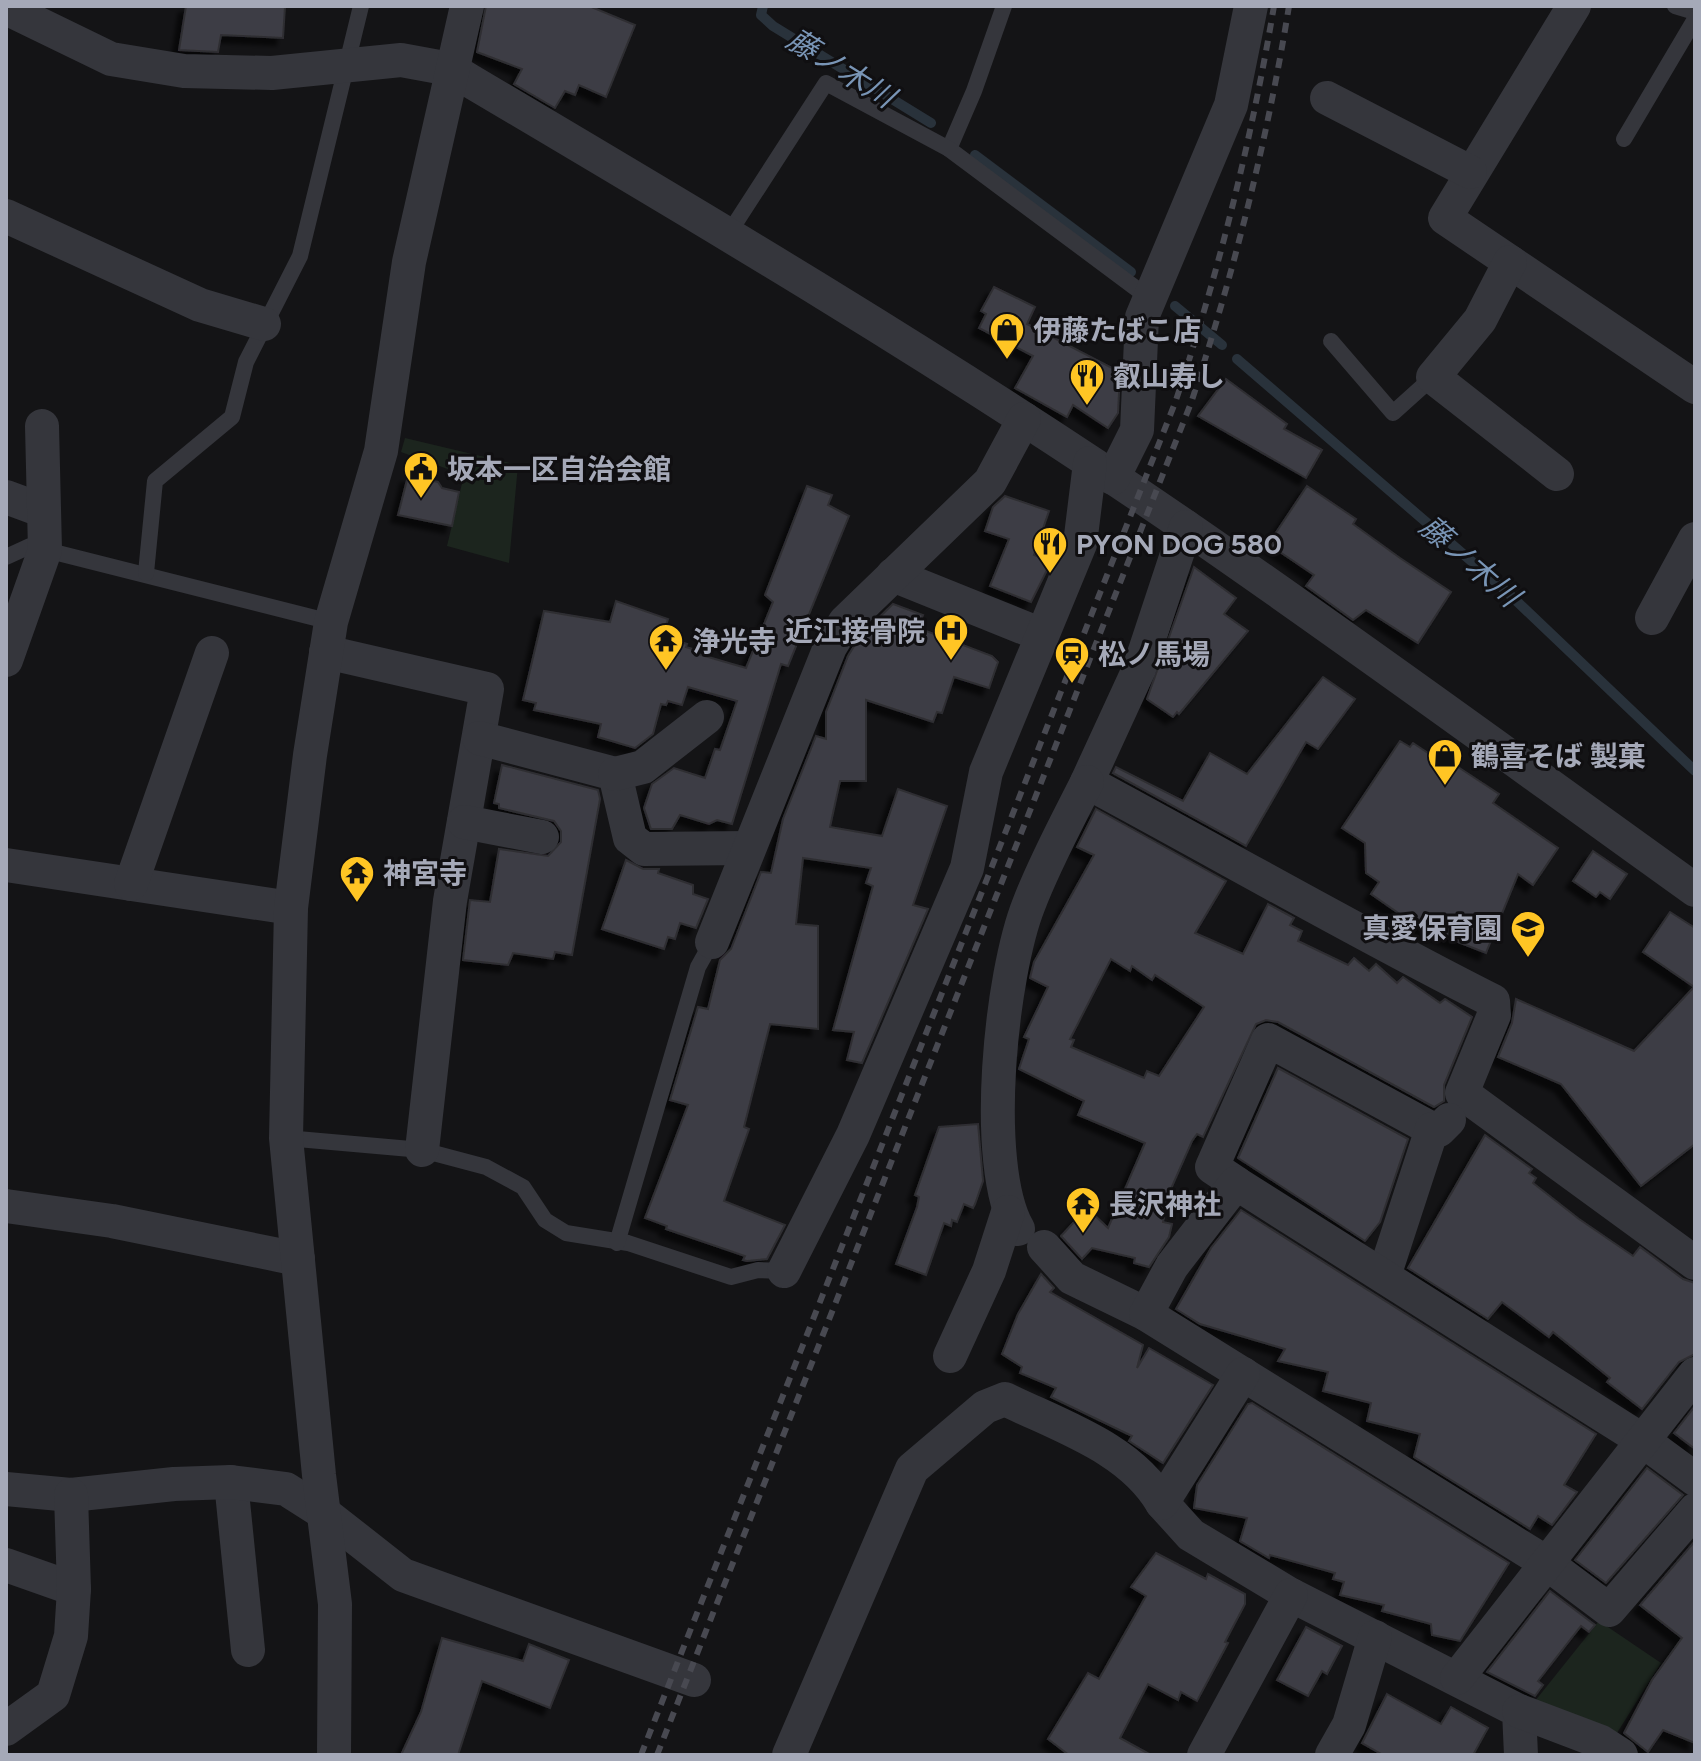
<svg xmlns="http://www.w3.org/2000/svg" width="1701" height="1761" font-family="Figtree,'Noto Sans JP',sans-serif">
<defs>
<filter id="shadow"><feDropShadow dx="-7" dy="7" stdDeviation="2" flood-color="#0009"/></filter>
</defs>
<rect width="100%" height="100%" fill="#141416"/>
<g fill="#1c251e">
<polygon points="405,438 518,465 509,563 447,546 464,475 401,452"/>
<polygon points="1599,1621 1661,1663 1617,1733 1535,1701"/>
</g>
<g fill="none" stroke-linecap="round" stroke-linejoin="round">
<g stroke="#29323b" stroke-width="10">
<polyline points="763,6 761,15 773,26 931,123"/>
<polyline points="975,155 1131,272"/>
<polyline points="1175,306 1222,345"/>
<polyline points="1237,359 1506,591 1695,771"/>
</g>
</g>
<g fill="#3e3e44" stroke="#2f2e33" stroke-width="2" fill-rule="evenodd" filter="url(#shadow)">
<polygon points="186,6 285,6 283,38 221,35 218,52 179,50"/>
<polygon points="486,6 589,6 635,25 606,97 579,85 575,95 565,91 555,108 514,84 522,69 477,52"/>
<polygon points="994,287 1035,307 1027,324 1120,372 1118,413 1108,428 1073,405 1067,417 1015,388 1033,356 979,328 986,314 981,311"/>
<polygon points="1226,379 1287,424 1284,429 1322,450 1306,478 1198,416"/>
<polygon points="408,476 438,482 442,488 459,492 452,526 398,515"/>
<polygon points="807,486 832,495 828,505 849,516 788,666 781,664 732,824 717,820 709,824 680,815 672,829 651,829 644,808 652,784 674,768 705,778 715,749 720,750 737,701 688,687 682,705 668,701 666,705 661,704 653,734 635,748 598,737 601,724 534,710 536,703 523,700 544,611 610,622 616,601 668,619 662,637 687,644 686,647 699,651 698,654 746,668 773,602 765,595"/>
<polygon points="1307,486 1356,519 1353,524 1400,558 1451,592 1418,643 1366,610 1353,620 1306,586 1314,575 1271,546 1276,539 1273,537"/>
<polygon points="1005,496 1049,511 1034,555 1051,562 1031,602 990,586 1009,539 985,531 993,507"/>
<polygon points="1194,567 1236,598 1224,614 1248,631 1179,714 1177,712 1173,717 1147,699"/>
<polygon points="893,604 923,615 918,628 992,656 998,662 989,688 954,677 942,713 937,712 933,722 866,700 866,781 840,781 830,827 882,836 898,789 947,806 913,905 928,909 862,1063 847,1060 854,1032 833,1030 873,886 866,883 871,868 803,858 796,924 818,926 818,1029 770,1024 744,1127 749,1129 724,1201 785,1225 767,1259 747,1261 743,1260 745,1256 666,1229 667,1226 645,1218 688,1105 670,1100 698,1007 708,1009 720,960 731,949 761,872 771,873 783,819 816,736 826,739 826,712 848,656 861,635"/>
<polygon points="1323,677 1355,699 1318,749 1306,742 1246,846 1113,773 1116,767 1183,801 1210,753 1247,774"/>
<polygon points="1400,741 1410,747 1413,743 1455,771 1458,767 1499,794 1493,803 1558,848 1533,885 1518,874 1486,953 1417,926 1371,894 1379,882 1366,873 1365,843 1342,828"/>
<polygon points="502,765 598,790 600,799 572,955 555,952 553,959 513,953 508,965 463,960 470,900 490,902 499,849 548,856 561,842 561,831 554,821 499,808 499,804 494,803"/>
<path d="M1096 809 1226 881 1195 933 1243 954 1268 904 1294 918 1290 925 1302 931 1298 941 1348 965 1354 958 1369 971 1376 964 1397 983 1403 977 1440 1003 1445 999 1472 1017 1444 1085V1101L1434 1107 1278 1022 1266 1020 1256 1024 1203 1137 1197 1134 1192 1141 1159 1216 1164 1217 1163 1222 1172 1224 1169 1237 1149 1267 1134 1263 1135 1258 1092 1248 1082 1259 1061 1236 1087 1208 1108 1228 1145 1143 1078 1115 1084 1101 1019 1069 1029 1039 1024 1037 1048 987 1030 978 1034 962 1094 855 1077 847ZM1111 959 1130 971 1132 966 1152 980 1155 975 1204 1007 1159 1076 1147 1071 1144 1078 1071 1047 1074 1040 1070 1039Z"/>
<polygon points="1593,851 1627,874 1610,899 1600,892 1596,897 1573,881"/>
<polygon points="626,860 643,869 659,869 658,873 693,885 693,894 708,899 696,928 680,923 675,939 668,937 664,949 602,929"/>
<polygon points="1670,912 1695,928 1695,1144 1641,1186 1561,1084 1498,1057 1512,1023 1516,999 1634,1051 1694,987 1643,952"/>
<polygon points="1278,1068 1408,1139 1380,1222 1365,1241 1238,1158"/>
<polygon points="978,1124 983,1181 975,1204 973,1208 964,1204 957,1222 952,1220 951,1226 944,1223 926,1275 896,1264 917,1207 919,1197 915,1195 939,1127"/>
<polygon points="1485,1135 1532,1169 1529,1173 1536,1178 1533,1183 1579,1219 1633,1256 1640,1247 1683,1279 1695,1283 1695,1354 1679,1362 1642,1409 1607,1382 1610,1378 1553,1332 1549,1337 1502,1302 1488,1319 1408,1268"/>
<polygon points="1241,1210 1596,1434 1564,1485 1577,1492 1552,1525 1538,1516 1530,1529 1414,1457 1420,1434 1367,1421 1371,1403 1323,1391 1328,1372 1278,1361 1285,1349 1200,1324 1176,1309 1211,1248"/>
<polygon points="1041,1274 1054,1288 1050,1292 1143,1345 1137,1368 1149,1348 1213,1385 1163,1463 1129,1441 1132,1436 1051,1397 1056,1388 1020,1373 1022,1367 1002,1354 1018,1314"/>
<polygon points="1252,1403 1509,1563 1460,1641 1432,1635 1431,1624 1382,1611 1384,1605 1340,1595 1344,1582 1333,1579 1335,1573 1270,1555 1269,1558 1240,1541 1247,1518 1194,1508 1197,1485 1248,1404"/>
<polygon points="1695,1406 1695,1449 1674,1433"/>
<polygon points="1647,1468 1683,1495 1606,1583 1575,1560"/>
<polygon points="1695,1541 1695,1743 1663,1730 1648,1752 1624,1733 1652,1680 1682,1638 1640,1605"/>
<polygon points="1156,1553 1206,1579 1208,1574 1245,1594 1245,1604 1225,1642 1228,1643 1197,1701 1181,1692 1178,1700 1148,1684 1120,1738 1151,1755 1069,1755 1048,1739 1088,1673 1099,1679 1146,1596 1131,1587"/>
<polygon points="1550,1591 1595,1625 1589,1632 1581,1626 1538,1681 1543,1685 1535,1696 1487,1672"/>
<polygon points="1306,1627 1342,1646 1327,1674 1322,1671 1308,1696 1277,1680"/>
<polygon points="442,1638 523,1661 529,1644 569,1660 550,1708 482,1681 458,1755 401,1755 421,1712"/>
<polygon points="1387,1694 1441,1724 1451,1707 1488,1728 1473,1755 1383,1755 1362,1743"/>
</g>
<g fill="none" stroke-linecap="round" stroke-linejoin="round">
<g stroke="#35363c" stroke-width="16">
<polyline points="1675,6 1695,12"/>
<polyline points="1624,139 1695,19"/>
<polyline points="949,149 974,91 1004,6"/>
<polyline points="729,233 826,83 949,149 1149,298"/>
<polyline points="1331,341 1393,413 1433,377"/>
<polyline points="6,557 30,546 331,622"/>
<polyline points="146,573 155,481 232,417 246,362 300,256 361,6"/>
<polyline points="286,1138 422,1150 486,1167 523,1187 545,1220 566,1233 628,1243 731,1277 758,1270 784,1271"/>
<polyline points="617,1243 698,967 712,942"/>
</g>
<g stroke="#35363c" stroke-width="34">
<polyline points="1574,6 1445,218 1695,387"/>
<path d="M6 8 111 59 184 71 272 73 401 60 450 69C695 214 941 359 1176 520 1351 640 1522 766 1695 890"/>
<polyline points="1327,98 1470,172"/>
<polyline points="6,216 200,305 264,324"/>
<polyline points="1510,262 1480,320 1433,377 1557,474"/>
<polyline points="1113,478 1137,430 1142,317 1231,105 1251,6"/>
<polyline points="6,497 44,511"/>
<path d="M1186 527 1139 669 1087 782C1223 855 1356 932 1493 1001L1494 1015 1462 1093 1695 1263"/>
<polyline points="893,575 1042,635"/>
<polyline points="1652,618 1695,539"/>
<polyline points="326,652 487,689 450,901 422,1150"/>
<polyline points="6,660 45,550 42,426"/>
<polyline points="479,738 615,774 630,838 644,849 749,848"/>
<polyline points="615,774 643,767 707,717"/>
<polyline points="464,822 542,837"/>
<polyline points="6,865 291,908"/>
<polyline points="131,884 212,653"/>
<polyline points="712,942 830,647 845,622 990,482 1024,419"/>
<polyline points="1236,1183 1212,1167 1268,1040 1432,1129"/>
<polyline points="6,1206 112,1221 298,1259"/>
<path d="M1018 1229C981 1164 1001 974 1029 904 1045 862 1067 822 1087 782"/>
<polyline points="1044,1247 1072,1278 1146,1314"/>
<polyline points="784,1271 853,1135 967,868 986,772 1080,544 1090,463"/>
<polyline points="1384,1276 1432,1129 1439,1130 1449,1120"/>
<polyline points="950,1356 989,1271 1008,1212"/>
<polyline points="1695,1479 1642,1440 1236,1183 1172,1266 1146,1314 1545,1562 1609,1610 1695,1510"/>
<polyline points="231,1482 248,1650"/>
<polyline points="6,1489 71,1495 174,1484 231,1482 286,1489 324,1513 403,1575 694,1680"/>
<polyline points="1162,1503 1191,1535 1291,1595 1519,1711 1521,1755"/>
<polyline points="6,1565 74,1589"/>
<polyline points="1457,1678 1695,1374"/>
<polyline points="1519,1711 1601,1742 1621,1755"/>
<polyline points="6,1729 53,1695 71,1636 74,1589 71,1495"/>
<polyline points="334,1755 335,1604 319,1475 286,1138 291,908 310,755 331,622 381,451 409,262 467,6"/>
<path d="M789 1755 912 1469 985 1407 1005 1399C1060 1426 1130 1448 1162 1503L1243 1374"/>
<polyline points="1204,1755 1291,1595"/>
<polyline points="1332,1755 1349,1725 1375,1637"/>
</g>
<g stroke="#484951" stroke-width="6" stroke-dasharray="10 8" stroke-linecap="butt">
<path d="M641 1755 1175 403C1219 272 1251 142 1274 6"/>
<path d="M657 1755 1191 403C1234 272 1267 142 1289 6"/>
</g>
</g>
<defs>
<symbol id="shop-pin" viewBox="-11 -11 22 30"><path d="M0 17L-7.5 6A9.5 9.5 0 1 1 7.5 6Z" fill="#ffc524" stroke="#100f11"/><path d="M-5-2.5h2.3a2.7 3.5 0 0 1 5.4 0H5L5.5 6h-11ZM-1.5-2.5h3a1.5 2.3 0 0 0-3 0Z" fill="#111"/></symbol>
<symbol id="restaurant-pin" viewBox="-11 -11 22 30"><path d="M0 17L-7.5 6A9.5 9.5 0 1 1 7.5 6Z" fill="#ffc524" stroke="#100f11"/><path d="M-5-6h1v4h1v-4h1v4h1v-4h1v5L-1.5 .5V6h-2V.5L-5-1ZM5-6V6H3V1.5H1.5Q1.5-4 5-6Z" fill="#111"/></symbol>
<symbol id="civic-pin" viewBox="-11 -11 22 30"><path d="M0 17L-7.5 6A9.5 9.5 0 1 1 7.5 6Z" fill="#ffc524" stroke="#100f11"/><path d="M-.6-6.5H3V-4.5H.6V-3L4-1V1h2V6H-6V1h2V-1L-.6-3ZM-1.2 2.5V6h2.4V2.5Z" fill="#111"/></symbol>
<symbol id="hospital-pin" viewBox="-11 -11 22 30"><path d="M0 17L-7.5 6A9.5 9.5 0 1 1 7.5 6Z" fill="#ffc524" stroke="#100f11"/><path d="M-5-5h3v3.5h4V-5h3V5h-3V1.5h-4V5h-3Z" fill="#111"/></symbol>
<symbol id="temple-pin" viewBox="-11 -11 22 30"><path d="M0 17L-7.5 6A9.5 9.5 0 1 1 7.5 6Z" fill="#ffc524" stroke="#100f11"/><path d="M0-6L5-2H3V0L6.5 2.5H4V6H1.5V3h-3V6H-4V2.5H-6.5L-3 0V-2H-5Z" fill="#111"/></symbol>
<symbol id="station-pin" viewBox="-11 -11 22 30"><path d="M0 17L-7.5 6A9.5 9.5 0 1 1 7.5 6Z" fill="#ffc524" stroke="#100f11"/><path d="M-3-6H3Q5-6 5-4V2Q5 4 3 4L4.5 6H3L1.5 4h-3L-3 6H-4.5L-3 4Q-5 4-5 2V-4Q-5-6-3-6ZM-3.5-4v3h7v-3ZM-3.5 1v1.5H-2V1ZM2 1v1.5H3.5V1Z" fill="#111"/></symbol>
<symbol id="school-pin" viewBox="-11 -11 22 30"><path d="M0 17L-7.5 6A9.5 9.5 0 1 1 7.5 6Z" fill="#ffc524" stroke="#100f11"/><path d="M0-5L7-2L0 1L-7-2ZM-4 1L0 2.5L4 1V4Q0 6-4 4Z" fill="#111"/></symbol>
</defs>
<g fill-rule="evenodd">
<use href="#shop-pin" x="987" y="310" width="40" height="54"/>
<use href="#restaurant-pin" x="1067" y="356" width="40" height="54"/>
<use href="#civic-pin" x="401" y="449" width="40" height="54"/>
<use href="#restaurant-pin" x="1030" y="524" width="40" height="54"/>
<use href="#hospital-pin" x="931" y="611" width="40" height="54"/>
<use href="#temple-pin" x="646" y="621" width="40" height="54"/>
<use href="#station-pin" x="1052" y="634" width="40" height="54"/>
<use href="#shop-pin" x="1425" y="736" width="40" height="54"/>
<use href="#temple-pin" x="337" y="853" width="40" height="54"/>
<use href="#school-pin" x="1508" y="908" width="40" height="54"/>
<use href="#temple-pin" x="1063" y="1184" width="40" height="54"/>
</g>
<g text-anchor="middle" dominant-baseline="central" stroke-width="6" stroke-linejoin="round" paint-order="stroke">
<g font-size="28" font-weight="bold" fill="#a5a9b8" stroke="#100f11" text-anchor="start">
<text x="1033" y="330">伊藤たばこ店</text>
<text x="1113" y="376">叡山寿し</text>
<text x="447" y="469">坂本一区自治会館</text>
<text x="1076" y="544">PYON DOG 580</text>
<text x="925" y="631" text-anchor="end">近江接骨院</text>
<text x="692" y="641">浄光寺</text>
<text x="1098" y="654">松ノ馬場</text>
<text x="1471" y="756">鶴喜そば 製菓</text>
<text x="383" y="873">神宮寺</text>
<text x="1502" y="928" text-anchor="end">真愛保育園</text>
<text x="1109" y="1204">長沢神社</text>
</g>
<g font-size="30" font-style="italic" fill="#7995b6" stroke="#100f11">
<text transform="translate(841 68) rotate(32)">藤ノ木川</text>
<text transform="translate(1470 561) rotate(41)">藤ノ木川</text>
</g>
</g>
<rect width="1701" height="1761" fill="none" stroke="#a5a9b8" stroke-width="16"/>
</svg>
